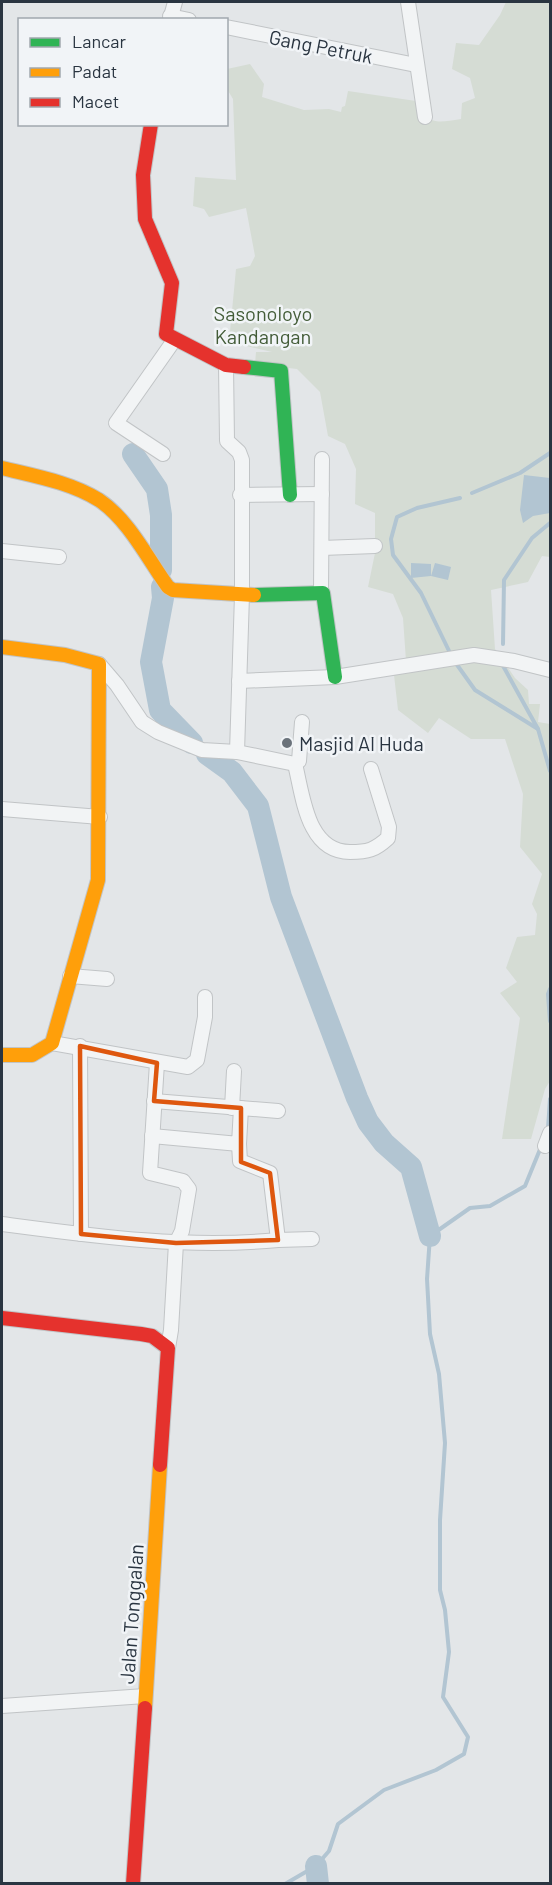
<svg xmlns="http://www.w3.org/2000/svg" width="552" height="1885" font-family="Barlow,sans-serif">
<rect width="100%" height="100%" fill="#e3e6e8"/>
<path fill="#d5dcd4" d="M506 2H550V557L542 556 528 582 491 590 495 649 515 678 528 690 529 704H540L538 722 550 724V1081L545 1089 531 1139H502L520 1018 500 993 517 982 506 968 517 937 535 935 537 914 532 904 542 874 520 847 523 794 505 739H471L439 718 428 733 398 710 394 675 406 661 403 618 393 594 368 587 375 553V513L355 504 356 469 345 444 328 436 320 392 297 369 255 364 256 352H272L229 342 236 269 250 266 255 256 246 208 209 217 204 209 193 206 195 177 236 180 233 99 227 89V69L250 64 264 84 262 97 304 110 329 109 341 112 342 107 345 106 348 91 416 101C429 125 435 123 461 119L462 103 475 98 470 78 452 69 456 43 479 45 500 15Z"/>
<g fill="#b2c5d2">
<polygon points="524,475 550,478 550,513 533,516 523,523 520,510"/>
<polygon points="411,563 431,564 431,576 435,563 451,567 448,580 431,576 411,578"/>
</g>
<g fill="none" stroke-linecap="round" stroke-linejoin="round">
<g stroke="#b2c5d2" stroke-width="4">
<polyline points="472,493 520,473 550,453"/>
<polyline points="503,644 504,580 532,538 550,523"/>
<polyline points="451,655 421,593 393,555 391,539 397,517 417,508 460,498"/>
<polyline points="455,662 475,690 538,729"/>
<polyline points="502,664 538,729 550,771"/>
<polyline points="550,989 548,994 550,1021"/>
<polyline points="548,1129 550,1099"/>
<polyline points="285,1884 316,1866 329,1851 338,1824 384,1790 436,1770 464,1754 468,1737 443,1697 449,1652 445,1610 440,1590 440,1520 445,1443 439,1374 430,1334 427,1279 430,1236 470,1208 490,1206 525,1186 541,1147"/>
</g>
<g stroke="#b2c5d2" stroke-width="22">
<polyline points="133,454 157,489 161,515 161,570"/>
<polyline points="162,587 163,598 151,662 160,710 192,743"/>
<polyline points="207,754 232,772 258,806 281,897 357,1098 368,1122 384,1143 411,1167 430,1236"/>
<polyline points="316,1866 318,1884"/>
</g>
<defs>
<g id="street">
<polyline points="408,2 425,117"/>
<polyline points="170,16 189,20"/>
<polyline points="170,20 175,2"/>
<polyline points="226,27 416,65"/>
<polyline points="226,365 227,441 239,452 242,460 242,595 237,752"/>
<polyline points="163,454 116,423 175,339"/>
<polyline points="240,495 322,494"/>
<polyline points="322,548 375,546"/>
<polyline points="2,551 59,557"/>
<polyline points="321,592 322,459"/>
<polyline points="99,664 117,685 142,722 158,732 202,750 237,752 295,764 299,761 302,722"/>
<polyline points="239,681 335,677 474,655 514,661 550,670"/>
<path d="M295 764C303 796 307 852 350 852 368 852 375 850 388 838L389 827 371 769"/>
<polyline points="2,809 100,817"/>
<polyline points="70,976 107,979"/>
<polyline points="52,1043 188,1067 197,1060 205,1017 205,997"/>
<polyline points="80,1046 81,1234"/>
<polyline points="157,1063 150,1173 183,1181 189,1189 182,1231 176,1243 171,1330 168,1348"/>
<polyline points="154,1101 278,1111"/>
<polyline points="232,1108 234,1071"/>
<polyline points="152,1136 239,1144 241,1108"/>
<polyline points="545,1146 550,1133"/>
<path d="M2 1224C93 1236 185 1249 278 1240L270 1173 240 1161 239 1144"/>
<polyline points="278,1240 312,1239"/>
<polyline points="2,1706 145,1696"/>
</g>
<g id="fast">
<polyline points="244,367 281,371 290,495"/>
<polyline points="254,595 323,593 335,677"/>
</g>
<g id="slow">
<path d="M2 468C34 476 70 482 99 500 128 519 148 559 168 587L173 590 254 595"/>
<polyline points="2,647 65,655 99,664 98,880 52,1043 32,1055 2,1055"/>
<polyline points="145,1708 160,1465"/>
</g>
<g id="jam">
<polyline points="151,124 143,175 145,219 172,283 166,334 226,365 244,367"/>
<polyline points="2,1318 141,1334 152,1336 168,1348 160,1465"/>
<polyline points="133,1884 145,1708"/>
</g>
</defs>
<use href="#street" stroke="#c1c4c6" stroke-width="16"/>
<use href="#fast" stroke="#c1c4c6" stroke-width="16"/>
<use href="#slow" stroke="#c1c4c6" stroke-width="16"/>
<use href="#jam" stroke="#c1c4c6" stroke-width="16"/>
<use href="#street" stroke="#f2f4f5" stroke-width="14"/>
<use href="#fast" stroke="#30b455" stroke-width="14"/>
<use href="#slow" stroke="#ff9f0a" stroke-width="14"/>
<use href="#jam" stroke="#e5322d" stroke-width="14"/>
</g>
<path fill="none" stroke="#de570f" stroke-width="4.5" stroke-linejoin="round" d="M80 1046 157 1063 154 1101 241 1108V1162L270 1173 278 1240 176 1243 81 1234Z"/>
<circle fill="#6b737b" stroke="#f1f4f7" stroke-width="2" cx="287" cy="743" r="6"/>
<g text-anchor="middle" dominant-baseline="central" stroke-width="5" stroke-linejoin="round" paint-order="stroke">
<g font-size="20" fill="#2a3541" stroke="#f1f4f7">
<text transform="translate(321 46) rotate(11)">Gang Petruk</text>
<text transform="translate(131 1614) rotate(-86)">Jalan Tonggalan</text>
</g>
<g font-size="20" fill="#435c38" stroke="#f1f4f7">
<text x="263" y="313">Sasonoloyo<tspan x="263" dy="23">Kandangan</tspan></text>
</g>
<g font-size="20" fill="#2a3541" stroke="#f1f4f7" text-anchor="start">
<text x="299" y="743">Masjid Al Huda</text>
</g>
</g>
<rect width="552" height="1885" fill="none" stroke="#2a3541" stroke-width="6"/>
<rect x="18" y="18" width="210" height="108" fill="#f1f4f7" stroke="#a1a8ae" stroke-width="1.5"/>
<rect x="30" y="38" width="30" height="9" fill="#30b455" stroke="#a1a8ae" stroke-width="1.5"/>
<text x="72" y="48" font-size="18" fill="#2a3541">Lancar</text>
<rect x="30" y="68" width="30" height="9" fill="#ff9f0a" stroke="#a1a8ae" stroke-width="1.5"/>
<text x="72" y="78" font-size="18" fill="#2a3541">Padat</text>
<rect x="30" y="98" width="30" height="9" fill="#e5322d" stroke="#a1a8ae" stroke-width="1.5"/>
<text x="72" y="108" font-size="18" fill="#2a3541">Macet</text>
</svg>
